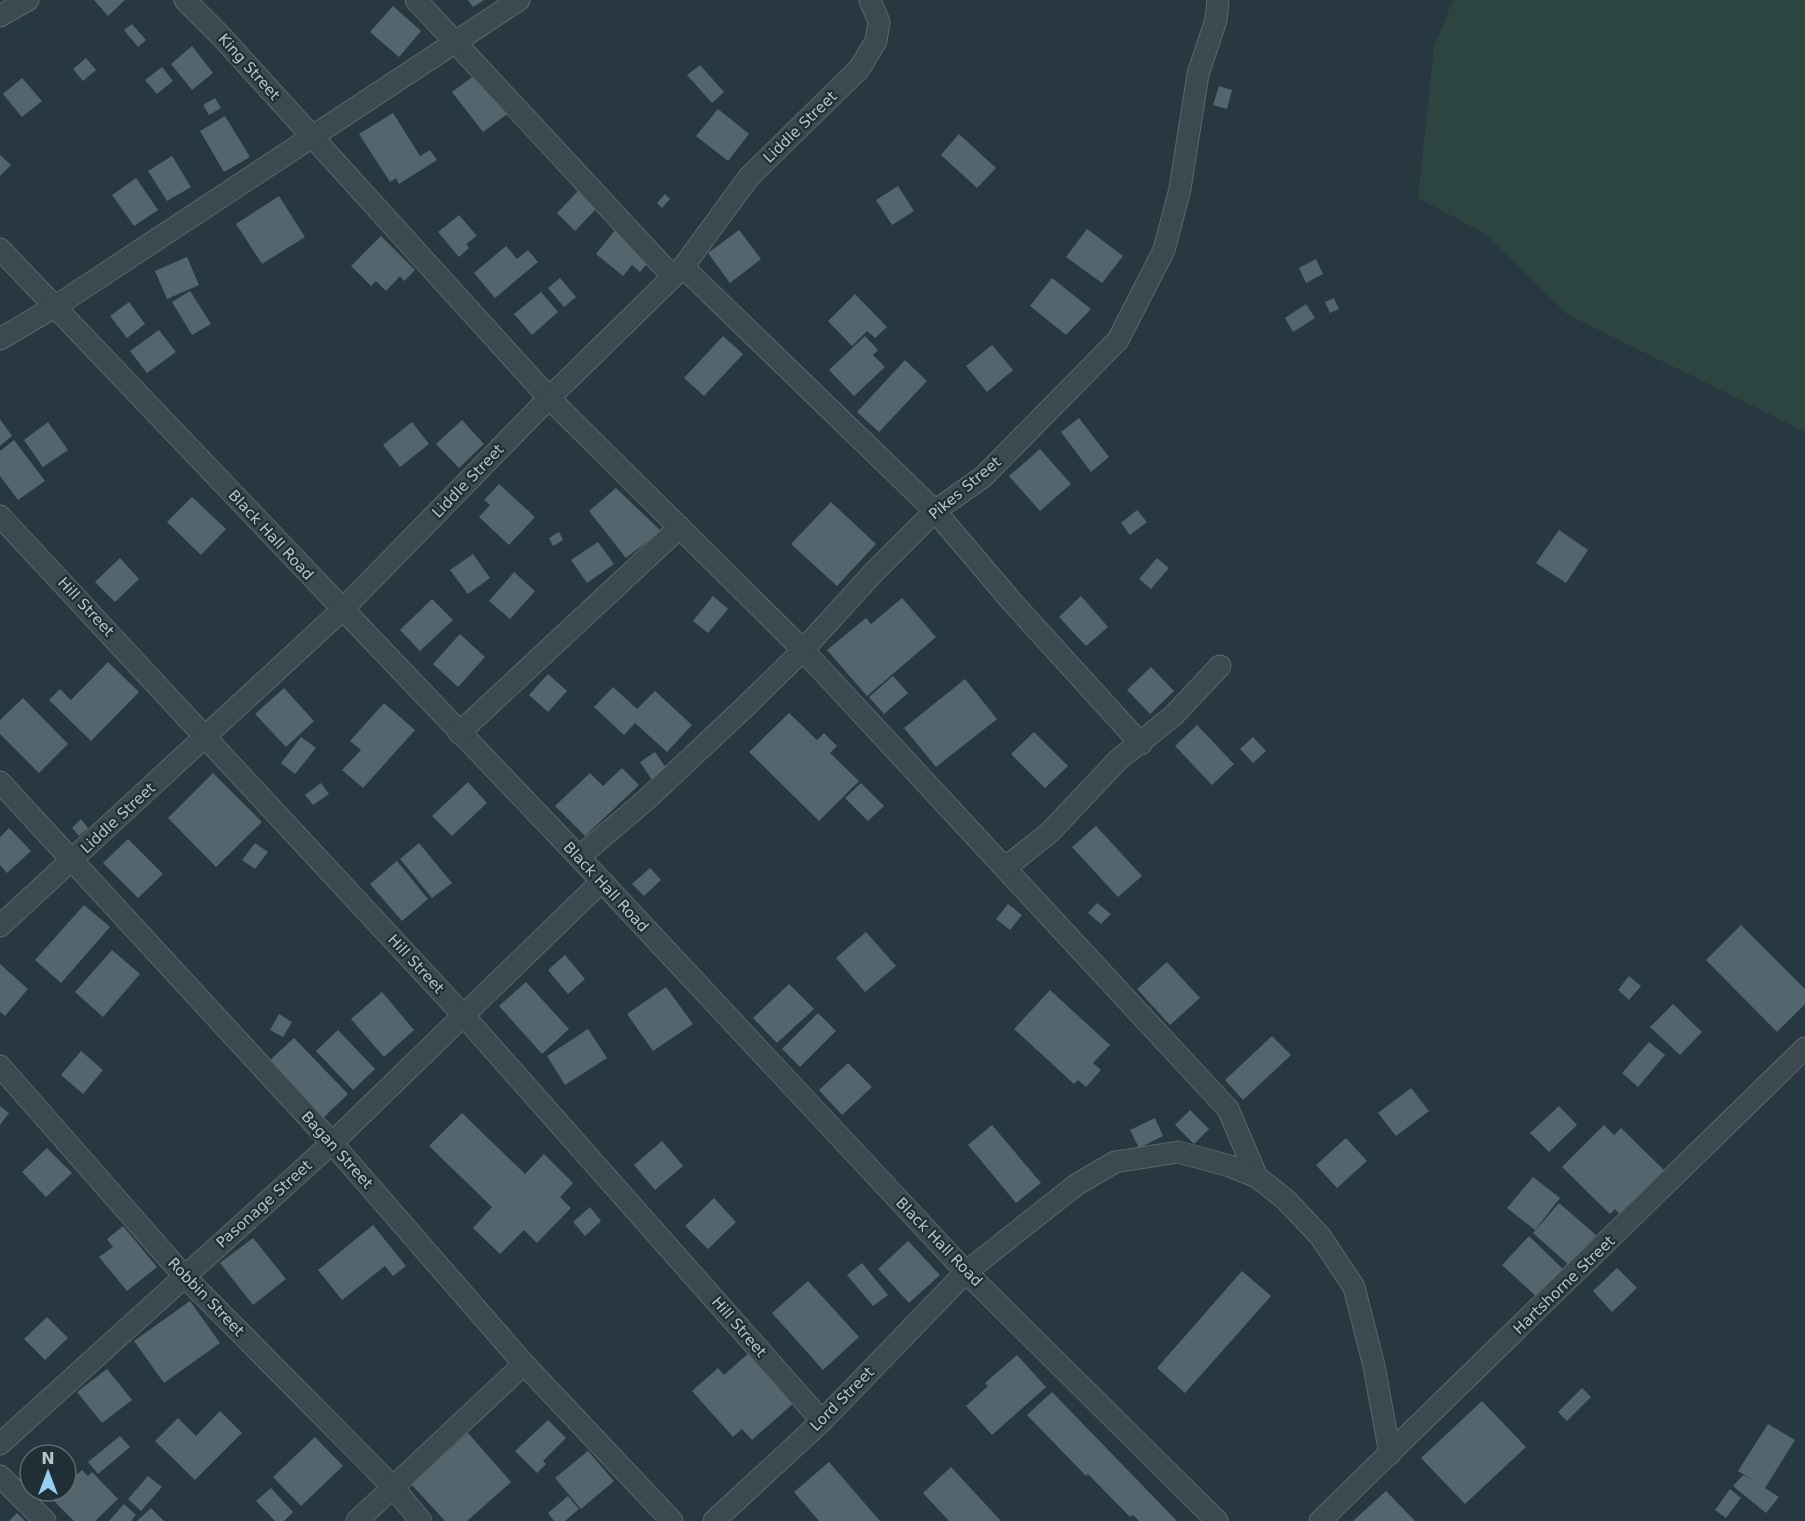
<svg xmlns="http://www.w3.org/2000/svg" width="1805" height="1521" font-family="'DejaVu Sans',sans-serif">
<rect width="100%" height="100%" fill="#283840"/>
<polygon fill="#2d4541" points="1453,0 1805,0 1805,432 1567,314 1484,233 1418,198 1434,47"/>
<g fill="#53656d">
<polygon points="94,0 125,0 108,16"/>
<polygon points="468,0 484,0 473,7"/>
<polygon points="393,6 421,31 399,57 370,32"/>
<polygon points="132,24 146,40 138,47 124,30"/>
<polygon points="192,46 213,73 192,90 171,64"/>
<polygon points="86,58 96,70 83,81 73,69"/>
<polygon points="700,65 724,92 712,103 687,75"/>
<polygon points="162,67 173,81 157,94 145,80"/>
<polygon points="479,72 510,112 483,132 452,92"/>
<polygon points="22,78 42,101 22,117 3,94"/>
<polygon points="1219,86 1232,90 1227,109 1213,105"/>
<polygon points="215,98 221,108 209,115 203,105"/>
<polygon points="718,109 749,134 728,161 696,136"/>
<polygon points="393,113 420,156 430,150 437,160 399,184 396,178 390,182 359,134"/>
<polygon points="225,116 250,157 224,172 200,131"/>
<polygon points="959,134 996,168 977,188 941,155"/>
<polygon points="0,155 11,165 0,176"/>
<polygon points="172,156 191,187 167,201 148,171"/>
<polygon points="136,178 158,210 134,226 112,195"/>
<polygon points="898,186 914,211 892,225 876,200"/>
<polygon points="579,190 597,208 575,231 557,213"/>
<polygon points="665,194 670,199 662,208 657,203"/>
<polygon points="279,196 305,237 262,264 236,224"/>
<polygon points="459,215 477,236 466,244 469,248 459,257 438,232"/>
<polygon points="1087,229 1123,256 1102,283 1066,257"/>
<polygon points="615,230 651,259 640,272 632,265 623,276 596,254"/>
<polygon points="739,230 761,259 730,283 708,253"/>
<polygon points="381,236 415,270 404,281 400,276 386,291 376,281 371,286 351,266"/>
<polygon points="506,246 517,259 528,250 538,262 495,298 474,273"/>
<polygon points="187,257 199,285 167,299 155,271"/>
<polygon points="1316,259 1323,274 1306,283 1299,268"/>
<polygon points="560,278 576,297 564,307 548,288"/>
<polygon points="1052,278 1091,309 1066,335 1030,306"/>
<polygon points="190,291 211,324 192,335 172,302"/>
<polygon points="541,292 558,312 532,335 514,314"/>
<polygon points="855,294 887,327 875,338 867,331 852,346 828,321"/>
<polygon points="1334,298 1339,309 1330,313 1325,302"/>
<polygon points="129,302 145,324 127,338 110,316"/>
<polygon points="1306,304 1315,318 1293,332 1285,318"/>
<polygon points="159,330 176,352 147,373 130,351"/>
<polygon points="723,336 743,354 704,396 684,378"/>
<polygon points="865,336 878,350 873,355 885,367 854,396 829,370"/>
<polygon points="992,345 1013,370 987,392 966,366"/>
<polygon points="905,360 927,381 879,432 857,412"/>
<polygon points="1079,418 1109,457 1091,472 1061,432"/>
<polygon points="0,419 12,436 0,446"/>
<polygon points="462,420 484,444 459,468 436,444"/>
<polygon points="48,422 68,450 43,467 24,440"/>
<polygon points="412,422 429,444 400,467 383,445"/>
<polygon points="14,440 45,481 18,500 0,476 0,451"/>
<polygon points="1040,449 1071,484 1040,511 1009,476"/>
<polygon points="499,484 535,517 509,545 479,517 490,505 484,500"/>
<polygon points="616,488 661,531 626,558 589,511"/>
<polygon points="192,497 226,529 201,555 167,522"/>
<polygon points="831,502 876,544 837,586 791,544"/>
<polygon points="1137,510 1147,522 1130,535 1121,523"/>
<polygon points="1559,530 1588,550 1566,583 1536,563"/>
<polygon points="559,532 563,540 553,546 549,538"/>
<polygon points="598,542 614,564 587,583 571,560"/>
<polygon points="473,554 490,578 468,594 450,570"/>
<polygon points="120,558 139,579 115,602 95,582"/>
<polygon points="1157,558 1169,568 1151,589 1139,579"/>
<polygon points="514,572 535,591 510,619 489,601"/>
<polygon points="713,596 728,609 708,633 693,621"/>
<polygon points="1081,596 1108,627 1086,646 1059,617"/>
<polygon points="902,598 936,637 867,696 827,650 866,618 871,624"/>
<polygon points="432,599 453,620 420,651 400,630"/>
<polygon points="460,634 485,657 458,687 433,664"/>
<polygon points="108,662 139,692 91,741 49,700 60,689 71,700"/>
<polygon points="1151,667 1174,691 1150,714 1127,690"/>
<polygon points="548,674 567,691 548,712 529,695"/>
<polygon points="893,676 908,693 884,714 869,697"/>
<polygon points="965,679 997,719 936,767 904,728"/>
<polygon points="613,687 637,709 655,691 692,725 667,752 635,723 624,735 594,707"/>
<polygon points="284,688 314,721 286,747 255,714"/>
<polygon points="23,698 68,744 39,773 0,734 0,720"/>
<polygon points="384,703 415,730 363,788 342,770 361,750 350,741"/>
<polygon points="789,713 817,740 824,733 837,746 830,753 859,781 819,821 749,752"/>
<polygon points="1197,725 1234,764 1212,785 1175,746"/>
<polygon points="1034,732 1068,766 1045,788 1011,754"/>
<polygon points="301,737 316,748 295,774 281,763"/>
<polygon points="1253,737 1266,751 1253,763 1240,749"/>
<polygon points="655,752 669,772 654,783 640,762"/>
<polygon points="622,768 639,785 585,836 555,806 590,773 603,786"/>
<polygon points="213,773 262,822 216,867 168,818"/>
<polygon points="468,782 487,803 452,836 432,816"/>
<polygon points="321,783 329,794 313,805 305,795"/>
<polygon points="861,783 884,806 868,821 845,798"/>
<polygon points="81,819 88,828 79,836 72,828"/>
<polygon points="1096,826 1142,876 1118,897 1072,847"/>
<polygon points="9,828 31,851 7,873 0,865 0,837"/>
<polygon points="128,839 163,874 138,898 103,863"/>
<polygon points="255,843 268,852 255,869 242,860"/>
<polygon points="419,843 452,883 432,898 400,859"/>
<polygon points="397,861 428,899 402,921 370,884"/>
<polygon points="650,868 661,880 644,896 632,884"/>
<polygon points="1097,903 1111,914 1101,924 1088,913"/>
<polygon points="1008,904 1022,915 1010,930 996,919"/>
<polygon points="84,905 110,927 61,983 35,960"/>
<polygon points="1741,925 1805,989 1805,1004 1777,1032 1706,960"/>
<polygon points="866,932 896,966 865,992 836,958"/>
<polygon points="112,950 140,974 103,1017 75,992"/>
<polygon points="565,955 585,979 568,994 548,970"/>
<polygon points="1167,962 1200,998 1170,1025 1137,989"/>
<polygon points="0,964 28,989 5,1016 0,1012"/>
<polygon points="1629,976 1641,986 1629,1000 1618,990"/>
<polygon points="526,982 569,1029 542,1054 499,1006"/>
<polygon points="789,984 814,1009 777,1043 753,1018"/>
<polygon points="666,987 693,1024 653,1051 627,1014"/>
<polygon points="1050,990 1110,1045 1093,1063 1101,1070 1086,1087 1078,1080 1074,1084 1014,1029"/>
<polygon points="382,992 414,1030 384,1057 351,1019"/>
<polygon points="1673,1004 1702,1032 1680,1055 1650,1027"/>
<polygon points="818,1013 836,1031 800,1067 782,1049"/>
<polygon points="279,1014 292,1022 283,1037 270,1030"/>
<polygon points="588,1029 607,1058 565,1085 547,1056"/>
<polygon points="338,1030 375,1069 353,1090 316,1051"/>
<polygon points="1272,1036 1291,1055 1243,1100 1225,1080"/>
<polygon points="294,1038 348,1094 323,1118 269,1061"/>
<polygon points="1649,1042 1665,1055 1638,1087 1622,1073"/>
<polygon points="81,1051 103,1070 83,1094 61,1075"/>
<polygon points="848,1063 872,1087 842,1115 819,1090"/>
<polygon points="1411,1088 1429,1111 1396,1136 1378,1113"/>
<polygon points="0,1106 9,1113 0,1125"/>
<polygon points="1559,1106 1577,1125 1549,1152 1530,1133"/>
<polygon points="1190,1110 1209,1129 1194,1144 1175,1125"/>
<polygon points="462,1113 525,1174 544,1154 573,1183 560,1197 571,1208 537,1243 524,1230 500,1254 473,1228 492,1207 429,1146"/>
<polygon points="1155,1118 1163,1136 1139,1148 1130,1130"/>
<polygon points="992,1125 1041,1183 1016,1203 968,1145"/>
<polygon points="1604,1125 1614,1135 1621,1128 1665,1171 1621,1215 1615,1209 1610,1214 1562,1167"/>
<polygon points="1346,1138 1367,1161 1337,1188 1316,1165"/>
<polygon points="662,1141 683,1166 655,1190 634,1165"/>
<polygon points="47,1148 72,1173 46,1197 22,1172"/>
<polygon points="1533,1177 1560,1198 1535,1230 1507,1208"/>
<polygon points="714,1198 736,1222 708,1249 685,1226"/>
<polygon points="1559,1203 1596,1235 1569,1265 1533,1233"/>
<polygon points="590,1207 601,1221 585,1236 573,1222"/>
<polygon points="373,1225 406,1266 393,1276 385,1266 342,1300 318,1270"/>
<polygon points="123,1226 157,1267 127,1291 99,1257 113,1247 107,1239"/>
<polygon points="1529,1236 1564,1270 1538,1298 1502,1265"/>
<polygon points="253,1238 286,1279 253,1305 220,1263"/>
<polygon points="908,1241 940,1275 909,1303 878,1269"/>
<polygon points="862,1263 888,1295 873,1306 847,1275"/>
<polygon points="1617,1268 1637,1288 1612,1312 1593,1291"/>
<polygon points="1242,1271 1271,1296 1185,1393 1157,1368"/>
<polygon points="808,1281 859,1337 823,1370 772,1313"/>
<polygon points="190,1301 220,1343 164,1383 134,1341"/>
<polygon points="47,1317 68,1338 45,1360 24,1339"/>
<polygon points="751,1351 796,1401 752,1440 742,1429 733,1437 692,1391 718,1368 724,1375"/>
<polygon points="1017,1355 1046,1387 992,1435 966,1406 988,1386 985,1383"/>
<polygon points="107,1369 132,1400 102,1423 77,1392"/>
<polygon points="1582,1388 1591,1397 1567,1421 1558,1412"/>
<polygon points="1052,1392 1177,1521 1139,1521 1133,1515 1130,1517 1088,1474 1086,1476 1027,1415"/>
<polygon points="1482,1401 1526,1447 1465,1504 1421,1458"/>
<polygon points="220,1411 242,1433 195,1480 155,1441 178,1418 196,1436"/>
<polygon points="548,1420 566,1438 543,1461 546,1464 537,1473 515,1451"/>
<polygon points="1768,1424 1795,1440 1765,1488 1779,1497 1766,1513 1733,1486 1743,1475 1753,1480 1738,1471"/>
<polygon points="468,1433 511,1482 467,1521 445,1521 411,1484"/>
<polygon points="120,1436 130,1447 98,1474 88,1462"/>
<polygon points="315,1437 343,1466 301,1506 273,1477"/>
<polygon points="588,1451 614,1481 581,1509 555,1478"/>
<polygon points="829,1462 880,1521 819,1521 794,1492"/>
<polygon points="951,1467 1001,1521 949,1521 923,1493"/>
<polygon points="82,1470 88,1476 92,1472 118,1499 95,1521 74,1521 52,1499 60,1491 66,1491 66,1485"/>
<polygon points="148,1476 162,1487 141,1511 128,1499"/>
<polygon points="271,1488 293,1512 284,1521 275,1521 256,1501"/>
<polygon points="1730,1489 1741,1498 1726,1518 1715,1510"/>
<polygon points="1386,1491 1415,1521 1353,1521"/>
<polygon points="568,1496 579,1509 565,1521 554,1521 548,1513"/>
<polygon points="124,1504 136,1515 131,1521 109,1521"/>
<polygon points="151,1508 164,1521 137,1521"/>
<polygon points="17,1513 25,1521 9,1521"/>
</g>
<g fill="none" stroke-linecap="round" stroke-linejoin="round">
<defs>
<g id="street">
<polyline points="185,0 221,36 549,398 803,650 1228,1109 1257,1177"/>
<polyline points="416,0 672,276"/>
<polyline points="0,16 28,0"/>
<polyline points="0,249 579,857 966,1272 1217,1521"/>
<polyline points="683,267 935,511 1013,603 1141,744"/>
<polyline points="0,339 56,306 519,0"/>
<polyline points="0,516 463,1015 822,1421"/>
<polyline points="459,733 680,527"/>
<polyline points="0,782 332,1143 524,1364 672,1521"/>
<polyline points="579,857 647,799 745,707 803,650 875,571 935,511 983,477 1118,340 1164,250 1180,189 1198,74 1216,20 1218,0"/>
<polyline points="1005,868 1050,832 1118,760 1173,716 1220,666"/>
<polyline points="0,926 342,610 549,398 683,267 749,177 859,69 876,41 879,22 870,0"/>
<polyline points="0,1066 184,1276 393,1487 421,1521"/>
<polyline points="0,1444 332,1143 601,882"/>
<polyline points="0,1476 45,1521"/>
<polyline points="357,1521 524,1364"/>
<polyline points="714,1521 822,1421 966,1272 1076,1185 1115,1162 1178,1152 1230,1166 1257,1177 1285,1199 1320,1236 1354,1287 1374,1366 1390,1454"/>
<polyline points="1320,1521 1805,1048"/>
</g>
</defs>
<use href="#street" stroke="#5a676d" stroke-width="23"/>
<use href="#street" stroke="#3c4950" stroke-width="21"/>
</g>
<g text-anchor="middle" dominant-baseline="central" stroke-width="4.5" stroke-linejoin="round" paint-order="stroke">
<g font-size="15" fill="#b9c4ca" stroke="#202e36">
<text transform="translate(249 67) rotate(48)">King Street</text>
<text transform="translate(800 127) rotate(-44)">Liddle Street</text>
<text transform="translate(468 481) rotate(-46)">Liddle Street</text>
<text transform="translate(965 488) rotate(-40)">Pikes Street</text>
<text transform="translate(271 535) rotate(47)">Black Hall Road</text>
<text transform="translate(86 607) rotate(47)">Hill Street</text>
<text transform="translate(118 818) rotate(-43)">Liddle Street</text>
<text transform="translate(606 887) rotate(47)">Black Hall Road</text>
<text transform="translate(416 964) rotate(47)">Hill Street</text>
<text transform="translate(337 1150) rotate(48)">Bagan Street</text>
<text transform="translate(264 1204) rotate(-42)">Pasonage Street</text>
<text transform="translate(939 1242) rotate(46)">Black Hall Road</text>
<text transform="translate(1564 1285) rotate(-44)">Hartshorne Street</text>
<text transform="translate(206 1297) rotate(46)">Robbin Street</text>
<text transform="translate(739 1327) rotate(49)">Hill Street</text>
<text transform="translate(842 1399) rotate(-45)">Lord Street</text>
</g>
</g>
<g transform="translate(48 1473)"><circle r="28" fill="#202e36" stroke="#5d6a71" stroke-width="1.5"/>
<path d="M0-4.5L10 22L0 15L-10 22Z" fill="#95cff3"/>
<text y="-9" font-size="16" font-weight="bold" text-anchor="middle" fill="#b9c4ca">N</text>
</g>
</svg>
